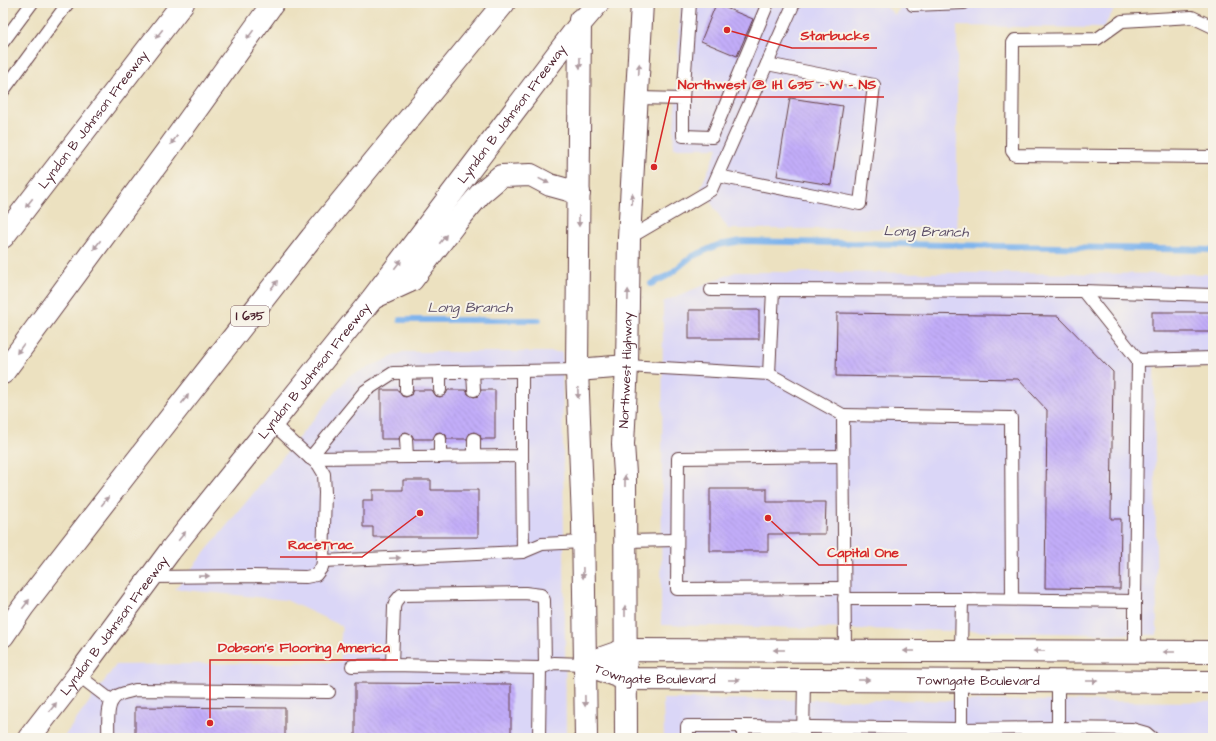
<svg xmlns="http://www.w3.org/2000/svg" width="1216" height="741" font-family="'Architects Daughter',sans-serif">
<defs>
<pattern id="building-back-hatch" width="6" height="6" patternUnits="userSpaceOnUse"><rect width="6" height="6" fill="#c2adf9"/><path d="M-1 5l2 2M0 0l6 6M5-1l2 2" fill="none" stroke="#a894d6"/></pattern>
</defs>
<rect width="100%" height="100%" fill="#f7f3e8"/>
<filter id="ink" filterUnits="userSpaceOnUse"><feTurbulence type="fractalNoise" baseFrequency=".025" numOctaves="2"/><feDisplacementMap in="SourceGraphic" scale="8" xChannelSelector="R" yChannelSelector="G"/><feConvolveMatrix kernelMatrix="1 2 1 2 8 2 1 2 1" color-interpolation-filters="sRGB"/></filter>
<filter id="wash" filterUnits="userSpaceOnUse"><feTurbulence type="fractalNoise" baseFrequency=".012" numOctaves="4" result="noise"/><feDisplacementMap in="SourceGraphic" scale="16" xChannelSelector="R" yChannelSelector="G"/><feGaussianBlur stdDeviation="0.9" result="paint"/><feColorMatrix in="noise" values="0 0 0 0 0 0 0 0 0 0 0 0 0 0 0 0 0 1.4 0 .05"/><feComposite in="paint" operator="in"/></filter>
<g filter="url(#wash)">
<rect width="100%" height="100%" fill="#ece1c0"/>
<g fill="#dad6f7">
<polygon points="681,3 882,3 895,15 903,3 1118,3 1103,28 957,26 957,228 728,229 701,187 718,148 673,148"/>
<polygon points="735,272 1213,274 1213,367 1154,366 1157,635 661,625 663,302"/>
<polygon points="403,352 562,352 566,738 63,738 116,665 341,662 340,645 342,626 286,600 175,589 349,376"/>
<polygon points="663,699 1213,702 1213,738 664,738"/>
</g>
<g fill="none" stroke-linecap="round" stroke-linejoin="round">
<g stroke="#7eb4ed" stroke-width="6">
<polyline points="651,284 669,275 691,257 718,245 742,241 1213,250"/>
<polyline points="400,320 539,320"/>
</g>
</g>
<g id="blocks">
<g fill="url(#building-back-hatch)">
<polygon points="716,4 753,19 737,56 701,41"/>
<polygon points="790,98 843,106 831,185 777,176"/>
<rect x="689" y="310" width="70" height="29"/>
<rect x="1152" y="312" width="61" height="20"/>
<polygon points="837,313 1058,316 1113,372 1111,519 1121,519 1120,589 1045,588 1047,410 1018,379 836,376"/>
<polygon points="381,390 398,390 402,396 406,397 412,394 414,390 432,390 436,396 440,397 446,394 448,390 466,390 468,394 474,397 478,396 481,390 495,390 495,439 481,439 480,435 474,432 470,433 467,439 447,439 446,435 440,432 436,433 433,439 414,439 412,435 406,432 402,433 399,439 381,439"/>
<polygon points="403,480 431,480 431,490 478,490 478,537 373,537 373,527 363,527 363,500 373,500 373,490 403,490"/>
<polygon points="710,489 767,489 767,502 826,502 825,534 768,534 768,551 710,551"/>
<polygon points="355,683 511,684 511,738 355,738"/>
<polygon points="135,707 285,708 285,738 135,738"/>
</g>
</g>
</g>
<g filter="url(#ink)">
<use href="#blocks" fill-opacity="0" stroke="#623c41" stroke-width="1"/>
<g fill="none" stroke-linecap="round" stroke-linejoin="round">
<defs>
<g id="service">
<polyline points="914,3 913,5 964,3"/>
<polyline points="1213,27 1192,17 1122,21 1097,39 1015,40 1013,43 1012,151 1015,155 1213,157"/>
<polyline points="3,42 32,3"/>
<polyline points="3,91 68,3"/>
<polyline points="638,98 683,99 683,136 712,137 768,3"/>
<polyline points="683,99 690,3"/>
<polyline points="718,176 860,204 874,85 767,64"/>
<polyline points="629,238 711,190 794,3"/>
<polyline points="711,290 1083,291 1138,360 1135,601 962,599 961,651"/>
<polyline points="1083,291 1213,295"/>
<polyline points="1138,360 1213,358"/>
<polyline points="627,366 769,374 773,290"/>
<polyline points="406,372 406,390"/>
<polyline points="473,372 474,390"/>
<polyline points="769,374 843,415 845,651"/>
<polyline points="440,390 440,372"/>
<polyline points="843,415 1011,418 1012,599"/>
<polyline points="272,423 310,458 365,391 393,373 577,370"/>
<polyline points="406,439 407,457"/>
<polyline points="440,439 440,457"/>
<polyline points="474,439 474,456"/>
<polyline points="522,456 523,552 542,544 583,542"/>
<polyline points="843,456 678,458 677,589 844,588"/>
<polyline points="310,458 522,456 522,371"/>
<polyline points="625,541 677,540"/>
<polyline points="323,561 523,552"/>
<polyline points="151,577 250,576 306,577 316,575 322,567 323,561 325,493 324,474 318,464 310,458"/>
<polyline points="844,599 962,599"/>
<polyline points="1135,601 1135,652"/>
<polyline points="392,665 394,607 396,601 401,595 525,593 541,595 544,600 545,666"/>
<polyline points="352,666 392,665 540,668"/>
<polyline points="78,675 112,701"/>
<path d="M108 738C109 726 105 703 117 696 121 693 130 692 135 690L329 692"/>
<polyline points="539,738 540,668 554,663 585,664"/>
<polyline points="687,738 687,726 743,726"/>
<polyline points="743,738 743,726 961,729 1058,728 1132,729 1146,733 1152,738"/>
<polyline points="803,738 804,680"/>
<polyline points="961,738 961,681"/>
<polyline points="1058,738 1058,681"/>
</g>
<g id="tertiary">
<path id="s1" d="M585 664 625 679 1213 682"/>
<polyline points="585,664 625,650 1213,652"/>
</g>
<g id="secondary">
<polyline points="580,20 577,370 583,520 586,738"/>
<path id="s2" d="M3 237 183 3"/>
<polyline points="375,297 412,280 454,225 481,193 501,176 531,175 550,185 579,193"/>
<polyline points="577,370 627,366"/>
<path id="s3" d="M29 738 78 675 170 551 372 299 580 24 598 3"/>
<path id="s4" d="M626 738 625 474 623 444 627 366 629 238 642 3"/>
</g>
<g id="motorway">
<polyline points="3,373 166,152 273,3"/>
<polyline points="3,636 23,607 127,473 312,237 504,3"/>
</g>
</defs>
<use href="#service" stroke="#623c41" stroke-width="14"/>
<use href="#tertiary" stroke="#623c41" stroke-width="24"/>
<use href="#secondary" stroke="#623c41" stroke-width="24"/>
<use href="#motorway" stroke="#623c41" stroke-width="24"/>
<use href="#service" stroke="#fff" stroke-width="12"/>
<use href="#tertiary" stroke="#fff" stroke-width="22"/>
<use href="#secondary" stroke="#fff" stroke-width="22"/>
<use href="#motorway" stroke="#fff" stroke-width="22"/>
</g>
<defs><path id="oneway-solid" d="M-6-.8H1V-3.2L6.5 0L1 3.2V.8H-6Z"/></defs>
<g fill="#ae9aa0">
<use href="#oneway-solid" transform="translate(159 34) rotate(128)"/>
<use href="#oneway-solid" transform="translate(250 35) rotate(126)"/>
<use href="#oneway-solid" transform="translate(580 63) rotate(90)"/>
<use href="#oneway-solid" transform="translate(639 69) rotate(-87)"/>
<use href="#oneway-solid" transform="translate(174 140) rotate(126)"/>
<use href="#oneway-solid" transform="translate(544 181) rotate(26)"/>
<use href="#oneway-solid" transform="translate(632 199) rotate(-87)"/>
<use href="#oneway-solid" transform="translate(29 203) rotate(128)"/>
<use href="#oneway-solid" transform="translate(579 221) rotate(90)"/>
<use href="#oneway-solid" transform="translate(443 239) rotate(-52)"/>
<use href="#oneway-solid" transform="translate(97 245) rotate(127)"/>
<use href="#oneway-solid" transform="translate(398 264) rotate(-53)"/>
<use href="#oneway-solid" transform="translate(274 285) rotate(-52)"/>
<use href="#oneway-solid" transform="translate(628 295) rotate(-89)"/>
<use href="#oneway-solid" transform="translate(20 349) rotate(126)"/>
<use href="#oneway-solid" transform="translate(578 393) rotate(88)"/>
<use href="#oneway-solid" transform="translate(185 399) rotate(-52)"/>
<use href="#oneway-solid" transform="translate(625 481) rotate(-90)"/>
<use href="#oneway-solid" transform="translate(105 501) rotate(-52)"/>
<use href="#oneway-solid" transform="translate(182 536) rotate(-51)"/>
<use href="#oneway-solid" transform="translate(395 558) rotate(-3)"/>
<use href="#oneway-solid" transform="translate(583 573) rotate(89)"/>
<use href="#oneway-solid" transform="translate(204 576) rotate(-1)"/>
<use href="#oneway-solid" transform="translate(26 604) rotate(-53)"/>
<use href="#oneway-solid" transform="translate(625 611) rotate(-90)"/>
<use href="#oneway-solid" transform="translate(779 650) rotate(-180)"/>
<use href="#oneway-solid" transform="translate(909 651) rotate(-180)"/>
<use href="#oneway-solid" transform="translate(1039 651) rotate(-180)"/>
<use href="#oneway-solid" transform="translate(1169 652) rotate(-180)"/>
<use href="#oneway-solid" transform="translate(734 680)"/>
<use href="#oneway-solid" transform="translate(864 680)"/>
<use href="#oneway-solid" transform="translate(1092 681)"/>
<use href="#oneway-solid" transform="translate(585 701) rotate(89)"/>
<use href="#oneway-solid" transform="translate(53 707) rotate(-52)"/>
</g>
</g>
<g text-anchor="middle" dominant-baseline="central" stroke-width="4" stroke-linejoin="round" paint-order="stroke">
<rect fill="#f7f3e8" stroke="#7e5f64" stroke-width="1" x="231" y="306" width="38" height="20" rx="3"/>
<g font-size="12" font-weight="bold" fill="#4a1f2b">
<text x="250" y="316">I 635</text>
</g>
<g font-size="13" fill="#4a1f2b" stroke="#f7f3e8">
<text stroke="none"><textPath href="#s3" startOffset="789">Lyndon B Johnson Freeway</textPath></text>
<text stroke="none"><textPath href="#s2" startOffset="148">Lyndon B Johnson Freeway</textPath></text>
<text stroke="none"><textPath href="#s4" startOffset="368">Northwest Highway</textPath></text>
<text stroke="none"><textPath href="#s3" startOffset="465">Lyndon B Johnson Freeway</textPath></text>
<text stroke="none"><textPath href="#s3" startOffset="141">Lyndon B Johnson Freeway</textPath></text>
<text stroke="none"><textPath href="#s1" startOffset="72">Towngate Boulevard</textPath></text>
<text stroke="none"><textPath href="#s1" startOffset="396">Towngate Boulevard</textPath></text>
</g>
<g font-size="14" font-style="italic" fill="#5a4c65" stroke="#f7f3e8">
<text transform="translate(926 232) rotate(1)">Long Branch</text>
<text x="470" y="308">Long Branch</text>
</g>
</g>
<path fill="none" stroke="#d62828" stroke-width="1.5" d="M727 30L792 48H877M654 167L670 97H884M420 513L362 557H280M768 518L819 565H907M210 723L210 660H398"/>
<g fill="#d62828" stroke="#f7f3e8" stroke-width="1.5">
<circle cx="727" cy="30" r="4"/>
<circle cx="654" cy="167" r="4"/>
<circle cx="420" cy="513" r="4"/>
<circle cx="768" cy="518" r="4"/>
<circle cx="210" cy="723" r="4"/>
</g>
<g font-size="14" text-anchor="middle" font-weight="bold" fill="#d62828" stroke="#f7f3e8" stroke-width="4" stroke-linejoin="round" paint-order="stroke">
<text x="835" y="40">Starbucks</text>
<text x="777" y="89">Northwest @ IH 635 - W - NS</text>
<text x="321" y="549">RaceTrac</text>
<text x="863" y="557">Capital One</text>
<text x="304" y="652">Dobson's Flooring America</text>
</g>
<rect width="1216" height="741" fill="none" stroke="#f7f3e8" stroke-width="16"/>
</svg>
